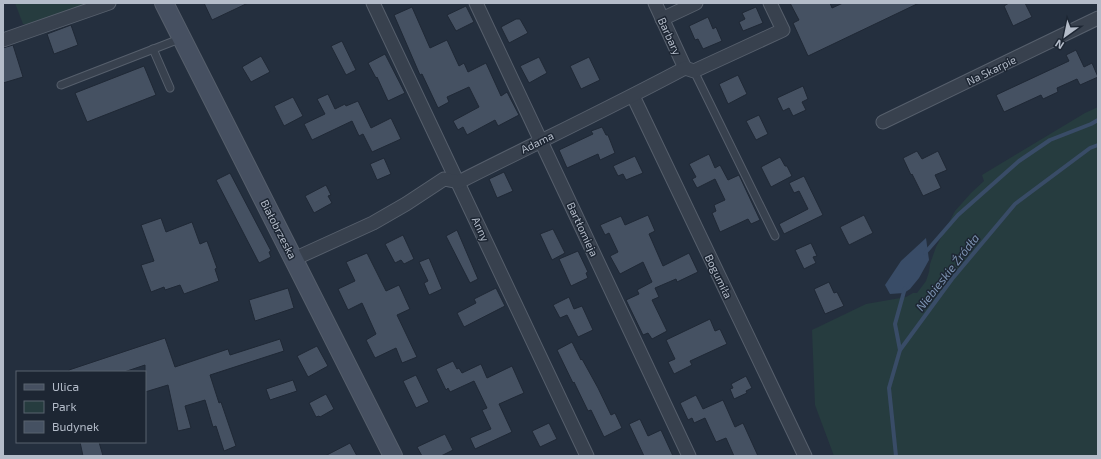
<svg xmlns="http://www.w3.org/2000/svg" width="1101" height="459" font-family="'Exo 2',sans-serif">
<rect width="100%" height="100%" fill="#242f3e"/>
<g fill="#263c3f">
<polygon points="15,3 94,3 34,24 23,24"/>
<polygon points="1098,107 1098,456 834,456 815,405 812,330 866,304 906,297 913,293 917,293 926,281 929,272 930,264 936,247 955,211 971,193 984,181 982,175 1085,113"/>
</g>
<polygon fill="#394c67" points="926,238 929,260 919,278 910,289 904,293 890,294 885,285 901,261"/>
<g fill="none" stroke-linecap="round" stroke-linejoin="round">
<g stroke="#394c67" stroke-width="4">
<polyline points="925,253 958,215 1019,161 1050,140 1091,124 1098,120"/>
<polyline points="900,350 895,324 905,288"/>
<polyline points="896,456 889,388 900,350 952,279 1015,204 1090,148 1098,145"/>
</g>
</g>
<g fill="#455162" stroke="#1f2835">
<polygon points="204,3 248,3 212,20"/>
<polygon points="790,3 830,3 832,8 843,3 919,3 808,56 793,23 799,20"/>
<polygon points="1009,3 1025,3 1032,17 1013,26 1004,6"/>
<polygon points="466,6 474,22 456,31 447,15"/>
<polygon points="412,7 430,48 447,40 459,66 464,63 468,72 486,63 501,96 507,92 519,115 498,126 495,120 467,135 463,127 458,130 453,121 479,107 469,87 447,97 449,102 438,108 422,74 420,75 394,15"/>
<polygon points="756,7 763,23 743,31 739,22 745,19 742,13"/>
<polygon points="708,17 713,29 716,27 722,41 703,49 698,39 695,40 689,26"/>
<polygon points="516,19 520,19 528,33 509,43 501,27"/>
<polygon points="71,25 78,45 54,54 47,34"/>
<polygon points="342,41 356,70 346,75 331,46"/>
<polygon points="13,45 23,77 3,83 3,48"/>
<polygon points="1076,50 1084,67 1092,63 1098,77 1080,85 1077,79 1057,88 1058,92 1043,99 1041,95 1004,112 996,95 1069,61 1066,55"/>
<polygon points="385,54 405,93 388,101 377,77 376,78 368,63"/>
<polygon points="261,56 270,72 251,82 242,67"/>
<polygon points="539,57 547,73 529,83 520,66"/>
<polygon points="589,57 600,80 581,89 570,66"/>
<polygon points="144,66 156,95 87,122 75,93"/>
<polygon points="738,75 747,94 728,104 719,84"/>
<polygon points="803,86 808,99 802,102 806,110 793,116 789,108 783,111 777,98"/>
<polygon points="328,94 335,109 345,104 346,106 358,101 371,128 391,118 401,139 372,152 363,134 359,136 352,121 312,140 304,124 325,114 317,99"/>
<polygon points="293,97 303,116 284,126 274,106"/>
<polygon points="759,115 768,134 756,140 746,121"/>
<polygon points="602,127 606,135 608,135 615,153 600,160 598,154 567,168 559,150 593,134 591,131"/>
<polygon points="917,151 922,159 938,151 947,170 935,175 941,188 923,196 912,174 911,175 903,158"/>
<polygon points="709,154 715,168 720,165 728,180 739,175 760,220 751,224 748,219 720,232 712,213 716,211 714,205 725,200 715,179 697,188 692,179 696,177 689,164"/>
<polygon points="635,156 643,173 626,180 623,174 618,176 613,166"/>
<polygon points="780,157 785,166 787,166 792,176 771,187 761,167"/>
<polygon points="384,158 391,174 377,180 370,164"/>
<polygon points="504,172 513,191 497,198 489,179"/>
<polygon points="230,173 271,251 269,252 271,257 259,263 216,180"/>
<polygon points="804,176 823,215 784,234 779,224 808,209 799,191 794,193 789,183"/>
<polygon points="326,185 331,195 328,196 332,203 314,213 305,196"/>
<polygon points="648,215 655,231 649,234 663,266 689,253 698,272 677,282 676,279 655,288 659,297 652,300 667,331 652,339 648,333 643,335 626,300 639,294 637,290 652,282 643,262 620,274 610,256 618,252 609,233 605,235 600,225 621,216 625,225"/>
<polygon points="864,215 873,233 849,245 840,227"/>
<polygon points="161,218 166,232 192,222 200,244 207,241 217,268 215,269 219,281 184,294 180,285 165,290 164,287 151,292 141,265 154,261 141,225"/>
<polygon points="553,229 565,253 552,260 540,234"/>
<polygon points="457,230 478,279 470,283 446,236"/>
<polygon points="403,235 414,259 404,264 401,260 395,263 385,244"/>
<polygon points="811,243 817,256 813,257 816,263 804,269 795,250"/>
<polygon points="578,251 588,272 586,273 588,278 571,286 559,259"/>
<polygon points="367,253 386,291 399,285 410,309 397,315 417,357 402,363 396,348 375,358 366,340 376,334 362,303 348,310 338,289 355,281 346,262"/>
<polygon points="429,258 442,289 429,295 424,283 428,281 419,262"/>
<polygon points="829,282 834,293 837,292 844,306 825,314 814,289"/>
<polygon points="288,288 294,308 255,321 249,300"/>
<polygon points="496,288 505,306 464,327 457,313 476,303 474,299"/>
<polygon points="569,297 574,309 582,306 593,330 578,337 567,315 560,318 553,305"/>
<polygon points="710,319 715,331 720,329 727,344 690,361 692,365 674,374 668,362 675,359 666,340"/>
<polygon points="165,338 175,367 228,349 230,355 280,339 284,351 210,375 219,403 221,402 236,446 224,451 216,426 213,427 205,400 185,406 191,428 178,431 168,385 145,392 145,365 124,372 69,372 69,370"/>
<polygon points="572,342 581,360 582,359 598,388 611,415 615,413 622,428 604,437 591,410 588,411 574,382 573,383 557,350"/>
<polygon points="317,346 328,366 308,377 297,356"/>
<polygon points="453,361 457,369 459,368 462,373 481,364 487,378 512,366 524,393 499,404 512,432 475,449 470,438 491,429 482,410 487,408 474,381 450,392 448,388 446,390 436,369"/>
<polygon points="416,375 429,402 416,408 403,381"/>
<polygon points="746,376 752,388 746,391 747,393 734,399 730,389 733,388 731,384"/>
<polygon points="293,380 297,391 270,400 266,389"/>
<polygon points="326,394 334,409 320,417 319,416 316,417 309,403"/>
<polygon points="696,395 703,409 723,400 735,427 743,423 758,456 734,456 726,438 716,442 705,418 694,423 692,418 688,420 680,403"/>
<polygon points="640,419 648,436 661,430 673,456 644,456 629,424"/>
<polygon points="549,423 557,439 540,447 532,431"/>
<polygon points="445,434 453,450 441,456 422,456 417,447"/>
<polygon points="80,442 99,442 103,456 83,456"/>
<polygon points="350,443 357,456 325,456"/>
</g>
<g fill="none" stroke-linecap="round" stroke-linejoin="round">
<defs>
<g id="lane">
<polyline points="153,49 170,88"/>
<polyline points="694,71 775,236"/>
<polyline points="61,85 182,38"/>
</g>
<g id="street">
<polyline points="373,3 587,456"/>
<polyline points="476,3 689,456"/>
<polyline points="655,3 685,68"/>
<polyline points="662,19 696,3"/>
<polyline points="3,40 109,3"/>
<polyline points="633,96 805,456"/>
<polyline points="883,122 1098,18"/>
<path d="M294 259 373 223 406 204 444 179 459 182C534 144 610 108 685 68L694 71 783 30 770 3"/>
</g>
<polyline id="secondary" points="164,3 393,456"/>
</defs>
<use href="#lane" stroke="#565f6c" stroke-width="9"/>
<use href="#street" stroke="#565f6c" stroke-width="15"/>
<use href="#secondary" stroke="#565f6c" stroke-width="20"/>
<use href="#lane" stroke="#38414e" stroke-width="7"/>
<use href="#street" stroke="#38414e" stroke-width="13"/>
<use href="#secondary" stroke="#465061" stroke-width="18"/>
</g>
<g text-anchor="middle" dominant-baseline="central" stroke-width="3" stroke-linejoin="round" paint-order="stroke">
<g font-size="11" fill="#b4bcc9" stroke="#1d2633">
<text transform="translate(670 36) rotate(65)">Barbary</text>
<text transform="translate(991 70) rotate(-26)">Na Skarpie</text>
<text transform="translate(537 142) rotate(-26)">Adama</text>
<text transform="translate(279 229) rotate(63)">Białobrzeska</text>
<text transform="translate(481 229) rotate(65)">Anny</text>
<text transform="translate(583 229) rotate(65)">Bartłomieja</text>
<text transform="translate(719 276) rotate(64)">Bogumiła</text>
</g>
<g font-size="12" font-style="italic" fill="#7c92b1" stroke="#1d2633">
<text transform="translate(947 272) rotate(-52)">Niebieskie Źródła</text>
</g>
</g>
<rect width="1101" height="459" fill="none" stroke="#b4bcc9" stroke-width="8"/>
<rect x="16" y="371" width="130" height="72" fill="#1d2633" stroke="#59626f"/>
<rect x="24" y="384" width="20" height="6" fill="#465061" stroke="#59626f"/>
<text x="52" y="391" font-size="12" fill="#b4bcc9">Ulica</text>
<rect x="24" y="401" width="20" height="12" fill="#263c3f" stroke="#59626f"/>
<text x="52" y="411" font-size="12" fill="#b4bcc9">Park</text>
<rect x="24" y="421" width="20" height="12" fill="#455162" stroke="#59626f"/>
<text x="52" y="431" font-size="12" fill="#b4bcc9">Budynek</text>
<g transform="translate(1065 36) rotate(213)" stroke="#1d2633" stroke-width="3" paint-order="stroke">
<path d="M0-3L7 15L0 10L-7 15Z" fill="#b4bcc9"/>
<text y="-6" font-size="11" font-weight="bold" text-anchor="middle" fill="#b4bcc9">N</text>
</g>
</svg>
